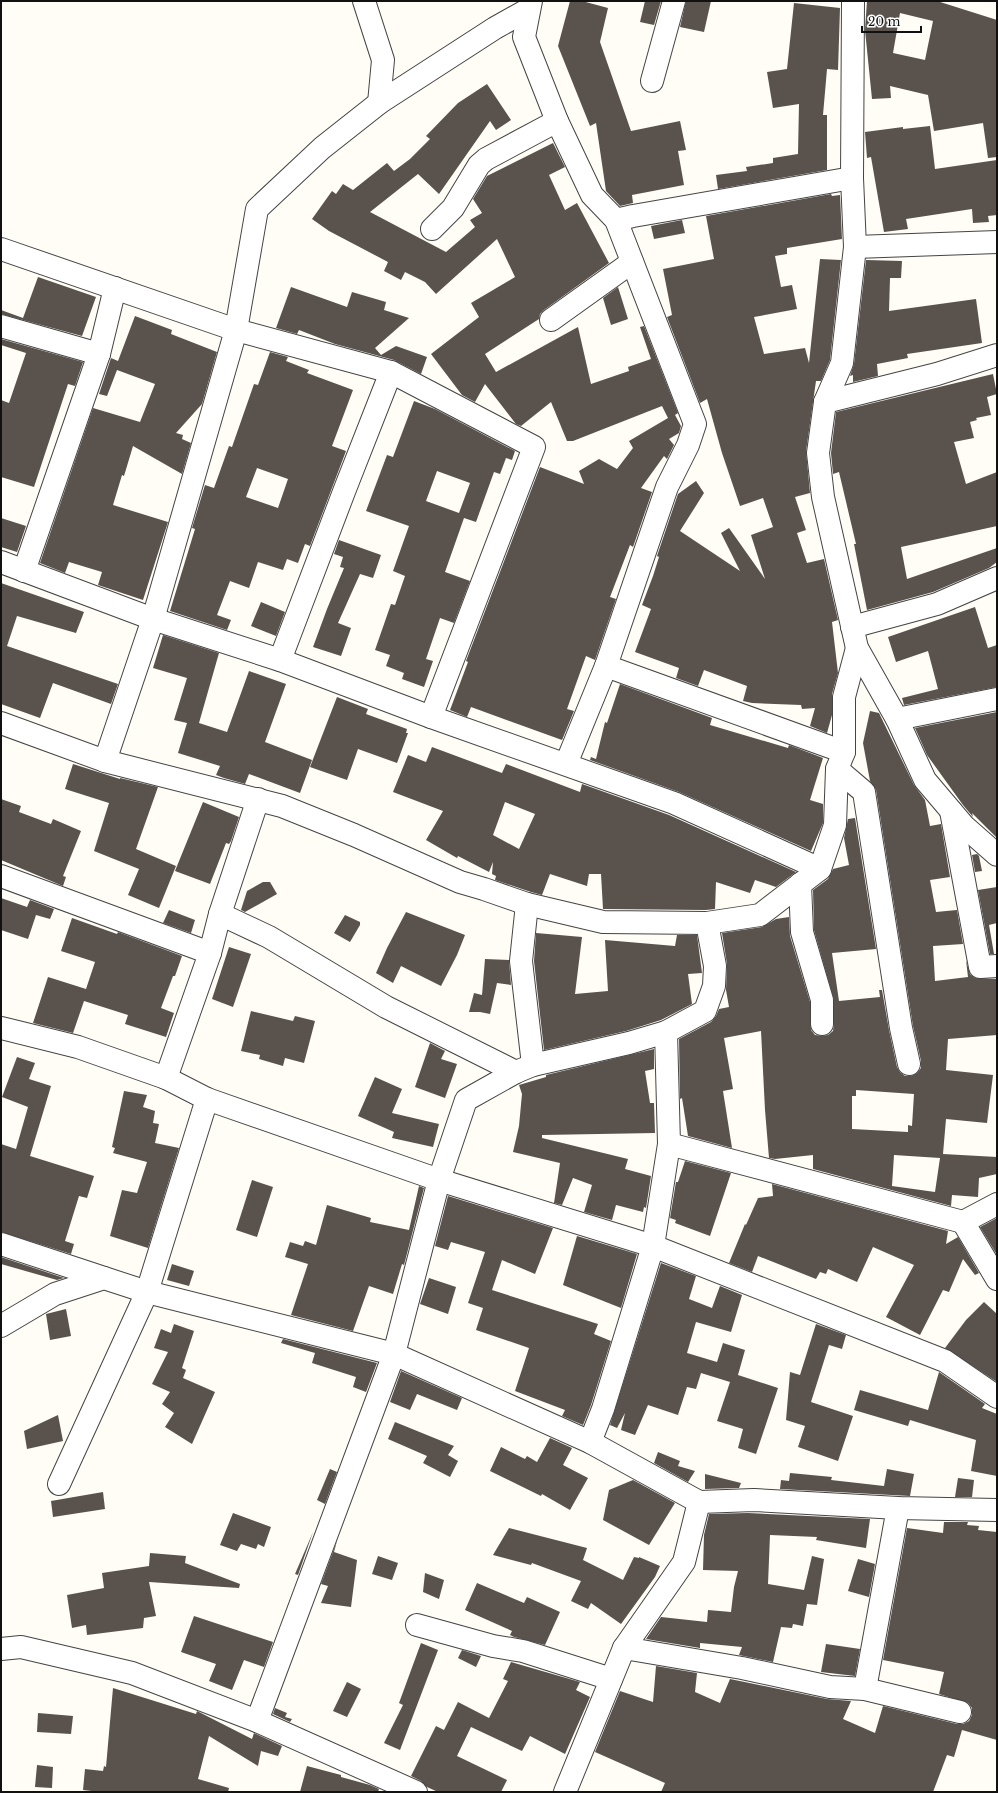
<svg xmlns="http://www.w3.org/2000/svg" width="998" height="1793" font-family="'Libre Baskerville',serif">
<rect width="100%" height="100%" fill="#fffdf5"/>
<g fill="#5a524d" fill-rule="evenodd">
<polygon points="570,1 582,1 608,8 600,42 631,131 680,121 686,150 678,151 684,185 632,195 633,203 620,206 606,191 596,123 590,126 558,46"/>
<polygon points="645,1 661,1 654,25 640,22"/>
<polygon points="686,1 711,1 704,32 680,27"/>
<path d="M867 1H937L997 20V157L988 158 983 123 934 131 928 95 890 86 891 98 872 99 865 30ZM900 13 933 21 925 60 893 53Z"/>
<polygon points="794,3 840,8 838,70 827,69 823,115 827,115 827,170 718,189 716,175 747,171 746,167 773,163 773,158 798,154 799,104 773,108 767,72 787,69"/>
<polygon points="487,84 511,120 496,130 490,121 439,194 418,174 370,212 446,252 475,227 470,220 482,213 473,199 487,176 553,143 565,167 549,175 565,210 577,203 609,263 544,310 540,314 539,319 485,354 496,372 578,327 591,384 629,371 628,367 651,359 640,327 644,326 678,413 675,415 681,426 679,433 669,439 674,445 667,459 664,456 641,488 652,492 633,547 630,545 610,597 616,599 595,660 586,656 567,709 574,711 562,740 471,707 467,717 450,710 468,662 466,661 540,467 584,484 579,471 599,459 617,469 633,448 629,441 668,418 662,406 573,441 567,441 551,402 521,426 516,424 485,384 475,402 462,395 431,354 479,317 471,303 515,277 497,239 436,294 425,282 405,272 401,280 384,271 388,262 329,231 312,219 332,191 336,194 343,184 353,190 387,163 394,171 410,159 430,139 426,136 458,103"/>
<polygon points="930,126 935,169 997,160 997,215 988,216 989,222 973,223 972,209 906,219 908,229 884,232 871,157 867,158 865,132 903,127 903,129"/>
<polygon points="831,194 832,196 840,195 842,239 787,248 787,254 775,256 781,287 792,285 797,309 754,317 764,354 805,348 809,363 820,259 841,260 830,360 821,381 816,381 806,451 810,493 795,497 806,530 797,533 807,563 824,559 838,620 832,622 838,673 832,694 832,715 827,733 810,726 815,708 802,709 801,705 752,703 743,701 747,686 704,670 698,686 676,678 679,668 635,652 651,609 642,605 653,576 659,557 657,556 678,494 696,481 704,493 680,531 740,571 721,533 729,528 765,579 751,535 773,527 763,498 740,506 722,453 707,399 700,403 667,317 672,315 663,269 714,259 706,216"/>
<polygon points="682,220 685,233 654,239 651,226"/>
<polygon points="866,260 902,261 901,278 890,278 889,311 976,299 982,343 907,354 908,358 877,364 878,376 853,382 853,375 850,376 854,364"/>
<polygon points="38,277 96,297 82,336 1,314 1,310 23,318"/>
<polygon points="291,287 347,307 352,292 386,302 384,310 409,318 375,348 381,355 396,346 427,357 421,374 394,360 335,344 299,330 297,334 276,328"/>
<polygon points="618,287 628,319 611,325 603,298"/>
<polygon points="135,316 172,330 171,334 217,352 202,404 176,433 183,435 182,439 191,443 182,474 133,446 124,476 122,475 113,505 168,522 143,600 98,585 102,572 69,562 65,573 40,563 93,408 140,422 155,384 117,370 107,396 99,394 111,358 118,361"/>
<polygon points="1,339 83,362 75,386 68,384 34,487 1,477 1,400 9,403 26,353 1,345"/>
<path d="M270 352 288 357 286 361 309 370 307 373 353 390 332 446 346 451 310 546 305 544 298 563 287 559 283 570 258 562 249 588 230 581 217 615 231 620 227 630 170 611 195 529 192 528 205 485 214 488 229 446 232 447 254 384 258 385ZM257 468 288 479 278 508 246 497Z"/>
<polygon points="993,374 997,394 987,397 991,415 976,418 977,420 970,422 974,438 954,442 966,484 997,472 997,526 901,547 907,579 997,548 997,562 989,568 933,592 867,610 854,544 856,544 839,472 833,474 831,453 836,412"/>
<path d="M414 401 435 409 515 451 512 460 506 458 500 474 494 472 476 522 464 518 445 572 470 581 454 623 440 618 426 659 433 661 424 687 402 679 404 673 386 666 390 655 375 650 391 604 395 605 405 576 393 571 409 526 366 511 387 455 393 457ZM437 471 470 483 459 513 426 501Z"/>
<polygon points="1,518 26,526 17,552 1,547"/>
<polygon points="339,540 381,555 373,578 360,574 338,623 351,628 341,656 313,647 327,609 344,568 340,567 343,557 334,554"/>
<polygon points="1,583 84,612 76,633 17,616 7,646 118,684 111,704 53,683 40,718 1,704"/>
<polygon points="261,602 285,612 276,636 251,626"/>
<polygon points="975,607 988,648 997,645 997,687 904,705 902,698 938,689 928,651 896,662 888,637"/>
<polygon points="163,635 219,653 199,723 227,732 249,671 286,684 265,742 312,760 300,793 249,774 245,784 224,778 216,775 220,766 178,753 187,723 174,720 187,678 153,668"/>
<polygon points="620,684 712,718 710,725 788,748 789,745 823,758 810,800 823,804 823,823 811,851 679,792 590,760 591,757 596,759 605,722 607,723"/>
<polygon points="337,697 368,709 366,714 407,729 406,733 408,733 397,763 358,749 347,780 310,767"/>
<path d="M870 711 879 713 914 785 925 800 930 826 941 824 950 877 930 880 936 912 957 910 963 944 933 946 935 981 968 977 966 960 970 974 975 978 997 979V1035L948 1039 946 1070 993 1075 987 1123 946 1119 943 1154 997 1157V1174L979 1178 978 1197 952 1195 951 1206 813 1169V1155L775 1159 769 1158 765 1110 761 1031 724 1038 733 1089 723 1091 732 1148 688 1136 682 1098 680 1099 679 1039 711 1022 716 1016 719 1009 729 1007 726 990 727 964 722 933 762 927 776 919 789 917 790 936 810 1002 811 1030 815 1035 822 1036 828 1035 833 1031 834 1024V1000L814 930 813 890 828 879 833 869 849 865 844 838 848 819 855 818 876 949 832 953 839 1001 880 997 879 990H882L889 1030 897 1067 900 1072 905 1076H911L917 1073 921 1068V1061L913 1026 876 790 870 781 863 743ZM856 1090 914 1094 912 1126 908 1125V1132L852 1129V1096H856ZM894 1155 940 1158 935 1192 892 1186Z"/>
<polygon points="997,712 997,838 972,813 973,817 963,805 927,755 915,728"/>
<path d="M432 747 502 773 506 764 580 792 582 784 669 815 796 872 776 887 755 880 750 893 716 882 715 909 706 910 603 909 601 874H589L587 886 550 874 542 895 531 892 495 880 496 876 492 874 493 862 489 872 458 856 457 858 426 840 443 811 393 792 408 755 426 762ZM505 802 535 814 519 849 493 835Z"/>
<polygon points="73,764 120,779 120,778 158,787 136,849 176,866 159,908 128,895 139,869 94,851 109,803 65,789"/>
<polygon points="1,799 21,806 19,812 51,824 53,819 81,831 63,876 66,877 63,886 1,860"/>
<polygon points="203,802 239,817 231,841 229,844 226,843 210,884 175,871"/>
<polygon points="977,854 979,856 982,871 975,872 972,855"/>
<polygon points="263,882 270,882 277,894 245,912 241,910 247,891"/>
<polygon points="997,887 997,923 989,925 994,954 990,954 978,890"/>
<polygon points="1,898 27,907 30,900 54,909 50,919 36,915 28,939 1,930"/>
<polygon points="169,910 195,920 191,933 163,923"/>
<polygon points="406,912 465,935 457,955 441,986 401,966 393,983 376,973 387,948"/>
<polygon points="345,915 360,922 360,925 350,942 334,933"/>
<polygon points="72,918 117,934 118,932 182,956 175,976 173,976 161,1008 174,1013 166,1037 125,1024 128,1015 84,1001 73,1033 33,1023 48,977 86,989 95,962 61,951"/>
<polygon points="536,933 582,937 575,994 608,991 605,940 675,946 677,935 697,935 702,973 688,974 692,1004 661,1020 626,1031 544,1050 534,961"/>
<polygon points="229,947 251,954 233,1007 212,999"/>
<polygon points="485,959 509,960 511,985 497,983 490,1014 480,1012 469,1012 474,993 482,995"/>
<polygon points="251,1011 293,1021 295,1016 315,1021 304,1063 285,1058 283,1066 259,1059 260,1055 241,1051"/>
<polygon points="430,1043 445,1051 441,1059 457,1064 445,1098 415,1087"/>
<polygon points="654,1049 654,1069 645,1071 650,1103 654,1103 655,1133 542,1135 542,1138 628,1159 625,1169 651,1176 646,1208 644,1207 643,1212 616,1205 612,1220 584,1212 592,1185 573,1178 562,1205 554,1203 560,1163 513,1152 519,1126 522,1094 519,1085 546,1077 546,1075"/>
<polygon points="17,1057 35,1063 29,1079 51,1086 30,1156 94,1176 87,1198 79,1196 65,1241 74,1244 71,1254 1,1232 1,1144 16,1149 28,1107 2,1097"/>
<polygon points="375,1077 402,1089 392,1113 439,1124 433,1147 392,1138 394,1132 358,1116"/>
<polygon points="124,1091 147,1095 143,1107 155,1111 153,1123 159,1124 155,1143 179,1148 148,1248 110,1236 122,1190 137,1193 147,1162 113,1153 115,1148 112,1147"/>
<polygon points="685,1161 731,1173 710,1236 675,1223 676,1220 670,1218 676,1182 678,1182"/>
<polygon points="252,1180 273,1187 257,1237 236,1230"/>
<polygon points="772,1184 948,1231 946,1244 958,1237 979,1273 975,1275 963,1259 949,1292 943,1290 920,1335 886,1317 914,1265 873,1247 857,1282 828,1269 826,1274 820,1272 816,1279 758,1256 752,1272 729,1263 745,1224 746,1225 758,1198 773,1196"/>
<polygon points="419,1186 424,1188 404,1265 402,1264 393,1294 369,1286 353,1331 291,1315 308,1264 285,1257 290,1242 303,1246 305,1241 316,1245 327,1205 371,1218 370,1222 409,1230"/>
<polygon points="448,1196 553,1228 535,1274 502,1260 492,1290 598,1324 594,1334 611,1341 591,1405 583,1425 562,1416 565,1410 515,1391 529,1348 476,1330 483,1308 468,1303 485,1252 451,1242 448,1250 435,1246"/>
<polygon points="997,1218 997,1255 980,1227"/>
<polygon points="577,1236 637,1254 621,1308 563,1285"/>
<polygon points="1,1257 64,1278 57,1280 1,1264"/>
<polygon points="661,1263 696,1276 689,1299 712,1308 720,1286 742,1295 731,1332 696,1322 687,1353 717,1362 723,1343 745,1350 738,1375 778,1388 756,1454 738,1448 743,1429 717,1421 730,1382 701,1373 696,1389 687,1387 678,1415 648,1405 635,1435 621,1430 625,1413 617,1428 610,1425"/>
<polygon points="172,1264 194,1271 189,1286 167,1280"/>
<polygon points="429,1278 456,1287 448,1314 420,1304"/>
<polygon points="984,1302 997,1314 997,1382 945,1348 966,1320"/>
<polygon points="66,1309 71,1336 50,1340 46,1314"/>
<polygon points="174,1324 194,1331 182,1368 186,1370 183,1378 215,1392 192,1444 165,1427 174,1413 162,1404 170,1392 152,1384 168,1352 154,1348 161,1329 171,1333"/>
<polygon points="816,1324 846,1335 842,1349 829,1345 811,1402 853,1416 838,1461 798,1447 805,1426 786,1420 790,1372 800,1375"/>
<polygon points="283,1339 377,1363 366,1392 353,1387 356,1377 312,1363 315,1353 281,1343"/>
<polygon points="401,1371 462,1398 457,1410 417,1394 410,1410 390,1402"/>
<polygon points="939,1372 985,1404 982,1408 997,1414 997,1476 971,1471 976,1440 910,1420 908,1426 854,1410 860,1390 928,1410"/>
<polygon points="58,1415 63,1441 27,1449 24,1431"/>
<polygon points="395,1422 454,1446 448,1455 458,1461 450,1477 423,1463 427,1456 388,1439"/>
<polygon points="550,1438 572,1448 563,1465 588,1478 570,1510 542,1494 541,1496 490,1471 501,1447 525,1459 527,1456 537,1462"/>
<polygon points="658,1452 680,1461 678,1466 695,1471 688,1482 654,1463"/>
<polygon points="330,1469 337,1472 325,1504 317,1500"/>
<polygon points="887,1469 914,1474 910,1496 780,1489 781,1480 789,1481 790,1473 832,1477 831,1480 884,1486"/>
<polygon points="705,1474 741,1483 739,1488 705,1489"/>
<polygon points="958,1478 974,1480 972,1497 955,1497"/>
<polygon points="633,1480 675,1503 649,1545 603,1520 609,1490"/>
<polygon points="103,1492 105,1509 53,1517 51,1501"/>
<polygon points="233,1513 271,1527 264,1547 258,1544 256,1549 241,1544 237,1551 220,1545"/>
<polygon points="748,1513 870,1519 866,1548 816,1540 817,1537 770,1535 768,1584 804,1590 812,1556 824,1559 817,1605 807,1604 803,1626 793,1624 792,1628 781,1627 773,1662 739,1655 742,1647 700,1643 700,1648 646,1639 661,1617 707,1622 708,1610 731,1612 734,1587 738,1571 703,1570 704,1535 709,1514"/>
<polygon points="944,1522 968,1522 967,1525 979,1526 978,1530 997,1532 997,1740 962,1730 954,1757 947,1755 933,1792 661,1792 665,1783 595,1752 620,1691 653,1702 656,1666 697,1673 695,1692 720,1703 730,1679 827,1699 851,1701 843,1719 875,1733 883,1706 957,1724 963,1724 969,1721 972,1715 972,1708 968,1703 939,1694 944,1672 883,1660 907,1528 943,1533"/>
<polygon points="509,1528 587,1548 583,1560 623,1580 634,1557 639,1558 639,1557 660,1566 655,1577 621,1624 591,1603 588,1609 571,1601 581,1581 532,1563 531,1565 493,1555"/>
<polygon points="313,1532 298,1575 295,1574"/>
<polygon points="337,1541 334,1552 357,1560 351,1607 321,1603 328,1586 321,1584"/>
<polygon points="150,1553 186,1556 185,1563 240,1584 239,1588 149,1582 156,1616 144,1618 143,1628 87,1635 86,1625 72,1628 67,1595 104,1588 102,1573 149,1566"/>
<polygon points="378,1556 398,1563 392,1580 372,1574"/>
<polygon points="858,1559 875,1564 869,1597 848,1591"/>
<polygon points="425,1573 444,1580 439,1599 423,1592"/>
<polygon points="477,1583 524,1603 527,1597 560,1612 545,1645 514,1637 510,1635 512,1631 465,1610"/>
<polygon points="194,1616 273,1642 264,1667 244,1660 232,1690 209,1681 216,1664 181,1652"/>
<polygon points="421,1643 438,1650 400,1750 384,1743 403,1705 399,1703"/>
<polygon points="826,1644 860,1649 855,1676 821,1672"/>
<polygon points="462,1650 481,1656 476,1667 458,1658"/>
<polygon points="511,1662 580,1682 576,1690 590,1697 565,1754 530,1736 522,1751 471,1727 457,1756 507,1780 501,1792 438,1792 427,1787 421,1781 411,1776 436,1726 444,1730 458,1702 489,1718 508,1681 503,1679"/>
<polygon points="347,1682 361,1689 347,1717 333,1711"/>
<polygon points="113,1688 196,1714 197,1711 252,1739 254,1733 282,1746 278,1756 261,1751 258,1766 209,1736 198,1779 229,1788 228,1792 100,1792 83,1790 85,1769 103,1771 104,1766 106,1767"/>
<polygon points="275,1708 287,1713 285,1717 292,1719 290,1722 273,1714"/>
<polygon points="38,1713 73,1716 71,1734 37,1732"/>
<polygon points="37,1765 53,1767 52,1788 35,1787"/>
<polygon points="307,1766 341,1775 341,1777 370,1785 379,1789 378,1792 300,1792"/>
</g>
<g fill="none" stroke-linecap="round" stroke-linejoin="round">
<defs>
<g id="minor">
<polyline points="364,1 383,60 379,103"/>
<polyline points="531,1 524,37 557,121 592,195 616,220 695,424 688,445 667,487 606,666 566,764"/>
<polyline points="853,1 852,178 855,247 842,363 825,402 818,453 823,497 857,648 897,719 925,780 964,826 997,855"/>
<polyline points="652,81 674,1"/>
<polyline points="616,220 633,216 852,178"/>
<polyline points="432,229 453,208 479,165 486,159 557,121"/>
<polyline points="855,247 997,242"/>
<polyline points="1,249 236,330 391,372 534,447 431,717"/>
<polyline points="551,320 632,262"/>
<polyline points="1,326 99,354"/>
<polyline points="825,402 937,374 997,355"/>
<polyline points="1,562 153,619 280,660 431,717 674,803 820,869"/>
<polyline points="24,571 99,354 115,288"/>
<polyline points="852,627 937,604 997,578"/>
<polyline points="280,660 345,489 391,372"/>
<polyline points="606,666 844,752"/>
<polyline points="897,719 997,699"/>
<polyline points="1,723 105,761 282,806 354,835 460,882 484,889 527,904 603,922 707,923 760,915 820,869 835,825 837,769 844,752 844,697 857,648"/>
<polyline points="105,761 153,619 236,330 257,209 322,148 379,103 495,28 529,9"/>
<polyline points="837,769 864,792 901,1028 909,1064"/>
<polyline points="951,811 980,967 997,966"/>
<polyline points="1,876 210,953"/>
<polyline points="800,884 802,932 822,1000 822,1024"/>
<polyline points="527,904 521,961 533,1065"/>
<polyline points="220,914 269,937 386,1007 516,1072"/>
<polyline points="1,1028 78,1047 166,1078 207,1099 439,1180 653,1246 945,1361 997,1397"/>
<polyline points="166,1078 210,953 220,914 258,799"/>
<polyline points="669,1144 963,1222 997,1204"/>
<polyline points="963,1222 997,1279"/>
<polyline points="1,1244 104,1278"/>
<polyline points="1,1326 55,1294 104,1278 147,1292 394,1354 590,1442 699,1502 754,1500 898,1508 997,1510"/>
<polyline points="590,1442 603,1409 653,1246 669,1144 666,1032"/>
<polyline points="59,1484 147,1292 207,1099"/>
<polyline points="417,1625 493,1646 523,1651 611,1679"/>
<polyline points="624,1648 742,1668 830,1687 865,1689 960,1712"/>
<polyline points="1,1649 21,1647 132,1673 257,1721 416,1792"/>
<polyline points="865,1689 898,1508"/>
<polyline points="257,1721 394,1354 439,1180 466,1100 516,1072 533,1065 629,1043 666,1032 705,1011 714,986 715,966 707,923"/>
<polyline points="565,1792 624,1648 684,1562 699,1502"/>
</g>
</defs>
<use href="#minor" stroke="#444" stroke-width="24"/>
<use href="#minor" stroke="#fff" stroke-width="22"/>
</g>
<rect width="998" height="1793" fill="none" stroke="#111111" stroke-width="4"/>
<path d="M862 26v6h59v-6" fill="none" stroke="#111111" stroke-width="2"/>
<text x="868" y="26" font-size="12" fill="#111111" stroke="#ffffff" stroke-width="3" paint-order="stroke">20 m</text>
</svg>
